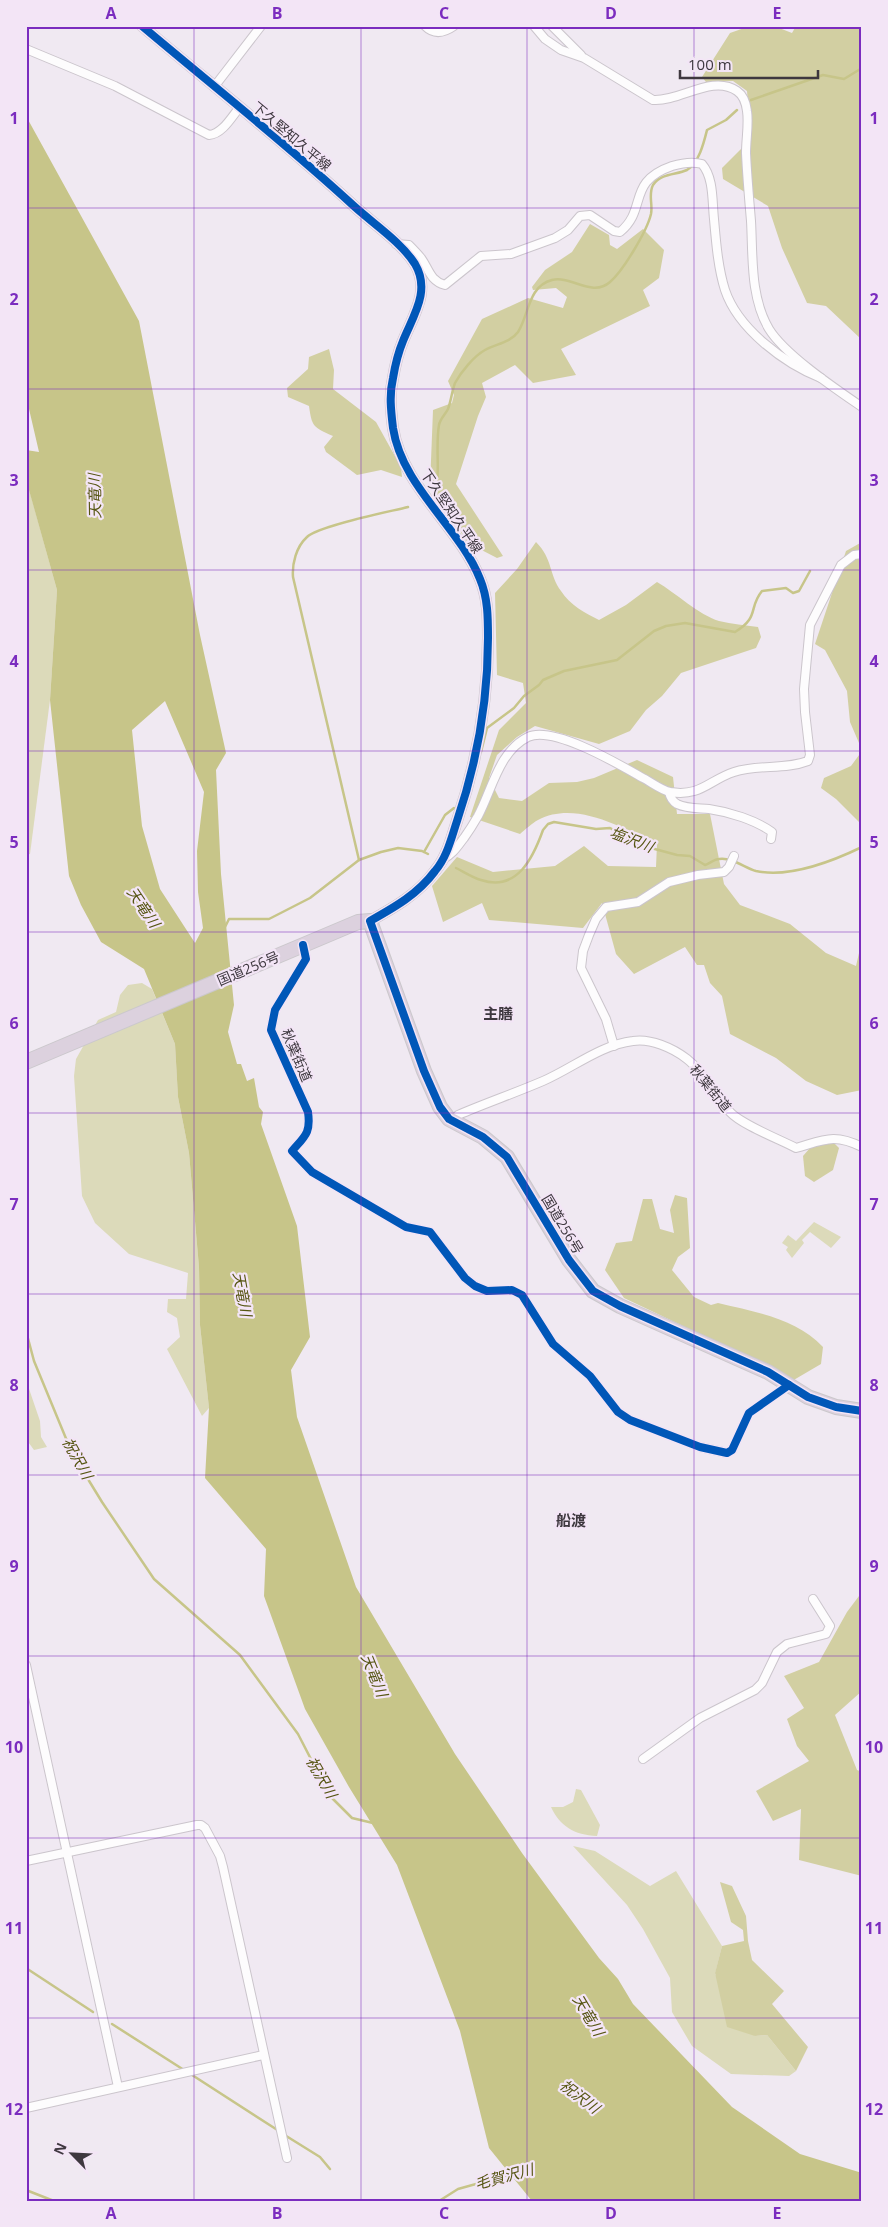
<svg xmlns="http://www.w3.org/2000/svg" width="888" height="2227" font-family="'Open Sans','Noto Sans JP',sans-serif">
<rect width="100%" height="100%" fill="#f0e9f2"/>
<g fill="#dcdaba">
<polygon points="26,489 29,489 57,590 50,700 30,854 26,855"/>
<polygon points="142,983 152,989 175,1044 178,1097 189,1153 199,1267 200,1325 209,1408 202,1416 167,1349 180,1337 177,1318 167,1312 168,1299 186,1299 188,1273 129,1254 95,1223 82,1196 74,1076 76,1059 98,1020 116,1012 120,995 128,985"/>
<polygon points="814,1222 841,1237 831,1248 810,1232 802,1240 804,1243 792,1258 786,1250 788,1247 782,1243 788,1235 796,1241"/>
<polygon points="26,1380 40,1421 41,1437 47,1447 34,1450 26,1439"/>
<path d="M576 1789 581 1790 600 1825 597 1836C574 1835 560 1826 551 1807H563L573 1802Z"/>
<polygon points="573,1846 595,1851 650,1886 676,1871 722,1946 715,1974 755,2036 767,2035 796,2071 789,2076 731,2074 692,2046 672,2012 670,1978 643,1929 627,1905"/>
</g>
<g fill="#d2cfa2">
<polygon points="750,26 774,26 792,33 796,26 862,26 862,340 826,306 807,303 782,248 768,206 723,179 722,168 751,139 747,91 733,81 706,82 702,77 730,33"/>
<polygon points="590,224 609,235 610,245 617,249 643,229 664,250 659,278 643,290 650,306 561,349 576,375 533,383 515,365 482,383 486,397 478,416 456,484 503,556 497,558 468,543 430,486 433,410 452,403 454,395 448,381 482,319 528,298 563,308 567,297 556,288 533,290 532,287 545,270 572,252"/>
<path d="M329 349 334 370 333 389 376 422 401 467 402 477 381 470 357 475 326 452 324 447 333 436C313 427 312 427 309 406L288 397 287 388 308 369 309 357Z"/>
<path d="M536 542C553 559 549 575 561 591 570 605 585 613 599 620L626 605 657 582C676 593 699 615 719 621 732 624 745 625 758 627L761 637 756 648 681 673 662 696 646 710 630 731 599 744 535 726 517 737 497 755 489 778 499 798 522 801 549 783 577 782 594 778 637 760 673 777 677 814H710L724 884 740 905 790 924 826 953 856 966 862 940V1090L837 1095 806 1081 776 1058 730 1034 722 996 710 983 704 965H697L685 947 634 974 616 954 602 903 583 928 489 920 482 903 443 922 432 886 457 857 493 872 555 866 584 846 608 866 656 867 657 844C622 828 576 800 538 820 532 823 525 830 520 834L470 817 499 730 526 703 523 683 497 675 495 593 517 569Z"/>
<polygon points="862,542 862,750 850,722 847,691 825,650 815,644 846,551"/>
<polygon points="862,751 862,825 836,799 821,788 824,778 851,766"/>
<polygon points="833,1142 839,1148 833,1170 814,1182 805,1176 803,1156 810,1148"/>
<path d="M675 1195 687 1198 690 1248 678 1257 672 1270 694 1297 711 1305 718 1303C755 1312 796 1318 823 1347L821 1364 792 1381 774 1369 624 1298 605 1270 616 1243 632 1241 643 1199H652L660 1229 674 1233 670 1210Z"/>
<polygon points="862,1592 862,1691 835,1715 857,1770 862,1772 862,1876 799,1860 801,1809 773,1821 756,1791 809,1761 797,1746 787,1719 804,1708 784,1676 819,1662 847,1612"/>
<polygon points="720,1882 732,1886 746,1916 748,1941 752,1960 784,1991 772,2004 808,2047 796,2071 767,2035 755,2036 727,2027 715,1973 722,1946 744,1941 743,1930 731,1922"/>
</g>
<path fill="#c7c589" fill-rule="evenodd" d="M26 116 139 321 200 635 226 753 216 770 221 874 234 1005 228 1032 237 1064H241L247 1081 254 1078 259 1107 263 1112 261 1124 297 1226 310 1337 291 1370 297 1417 356 1587 455 1754 522 1853 599 1958 618 1979 633 2004 732 2107 800 2154 862 2173V2201H532L489 2148 460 2031 397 1865 349 1787 305 1709 264 1596 266 1549 205 1478 209 1408 200 1325 199 1267 189 1153 178 1097 175 1044 144 969 101 942 81 905 69 876 50 700 57 590 29 490 26 489V450L39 452 26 396ZM165 701 204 792 197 851 198 892 203 928 195 943 160 889 142 826 132 730Z"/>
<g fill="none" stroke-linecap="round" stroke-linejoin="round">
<g stroke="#c7c589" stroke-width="2.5">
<polyline points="751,100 823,75 844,79 862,68"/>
<path d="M435 497C441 477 435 447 439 425 440 419 445 415 448 409 451 401 452 391 455 383 461 372 474 356 485 350 496 344 511 342 518 332 529 315 528 286 552 280 571 275 592 298 610 282 623 271 647 231 651 214 653 204 648 195 653 185 661 173 676 175 687 170 699 163 704 142 707 130L726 120 737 110"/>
<path d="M481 752 487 728 514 708 524 696 539 685 543 680 564 671 617 660 654 631 666 626 685 623 735 632C760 617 748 608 762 591L786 588 793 593 799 591 810 571"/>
<polyline points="424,852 445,815 454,808"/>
<path d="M359 860 293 577C292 564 296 547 307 537 318 526 388 512 408 507"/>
<path d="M456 868C464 872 473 878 481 880 517 892 533 858 543 830L548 824 554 822 596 829 610 828 640 845 677 855 690 856 705 865C710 863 715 859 719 859 732 857 745 868 756 871 789 878 833 861 862 847"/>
<polyline points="225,927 229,919 269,919 310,898 359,860 381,852 398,848 422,851 428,854"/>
<polyline points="26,1331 34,1361 72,1453 102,1502 154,1579 240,1655 298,1734 330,1796 352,1818 373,1823"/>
<polyline points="26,1968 93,2012"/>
<polyline points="112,2024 184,2070"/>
<polyline points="189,2073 279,2131"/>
<polyline points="283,2134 320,2157 330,2169"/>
<polyline points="26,2190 54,2201"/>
<polyline points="439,2201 458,2189 512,2174"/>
</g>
<defs>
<g id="street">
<path d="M425 26C434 35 444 33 454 26"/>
<path d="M534 26 545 39 561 50 584 58 653 100C680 102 712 74 737 91 743 95 746 103 747 111 749 124 746 139 746 153 747 175 749 198 751 221 753 256 750 297 769 329 785 355 836 389 862 407"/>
<polyline points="552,26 581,55"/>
<path d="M26 49 115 86 209 135C222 134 231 118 239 108"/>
<polyline points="214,87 261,26"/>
<path d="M396 244 409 245C413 249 417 253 421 258 429 269 430 281 445 285L481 256 511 254 555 238 568 230 580 216 590 215 614 231 620 232C648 209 626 182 672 166 682 163 692 161 702 164 714 178 712 201 714 219 716 242 718 268 725 290 738 329 785 364 821 378"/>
<path d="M669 792C670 797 672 801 677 804 687 809 699 808 709 809 730 812 755 820 772 832L771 839"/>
<path d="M443 859C453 854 457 847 464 838 469 831 474 823 478 816 492 790 499 751 528 737 553 725 620 765 643 778 651 782 661 790 670 792 701 797 709 780 734 772 758 764 785 770 808 761L810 755 805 712 804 689 810 625 841 565 854 555 862 554"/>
<path d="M303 945 306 959 275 1010 271 1030 308 1112C311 1133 305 1136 292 1151L312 1172 406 1227 430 1232 465 1278 475 1286 487 1291 512 1290 522 1295 553 1344 590 1376 618 1412 630 1420 700 1447 727 1453 732 1450 749 1413 789 1385"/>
<polyline points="614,1046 606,1019 581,968 583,951 589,935 596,919 606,907 638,902 669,882 698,875 724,872 729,867 734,856"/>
<path d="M453 1121 458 1115C486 1103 515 1093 543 1081 573 1068 600 1045 633 1041 650 1038 673 1048 687 1059 705 1073 714 1095 730 1112 742 1125 779 1139 796 1148 824 1140 834 1133 862 1147"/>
<polyline points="26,1665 118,2087"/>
<polyline points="643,1759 700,1718 755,1690 762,1683 777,1652 787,1644 826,1634 830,1626 813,1599"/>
<polyline points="26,1861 197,1825 201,1825 205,1828 220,1856 223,1867 287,2158"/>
<polyline points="26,2108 263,2055"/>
</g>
<path id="secondary" d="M142 26C213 86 287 144 355 207 375 225 401 242 415 264 431 291 413 316 403 341 398 353 395 366 393 378 389 395 391 411 393 428 402 487 459 526 480 579 488 598 488 618 488 638 488 701 477 762 457 821 451 839 447 857 435 871 418 894 395 907 370 921"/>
<polyline id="highway" points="26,1062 358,922 370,921 424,1071 440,1107 449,1119 483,1137 507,1157 569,1260 593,1291 620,1306 768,1372 808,1397 836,1407 862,1411"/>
</defs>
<use href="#street" stroke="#cbc5cc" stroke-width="10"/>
<use href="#secondary" stroke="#cbc5cc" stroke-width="12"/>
<use href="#highway" stroke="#cbc8cc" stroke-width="16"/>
<use href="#street" stroke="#fdfcfd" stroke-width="8"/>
<use href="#secondary" stroke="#fdfcfd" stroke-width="10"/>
<use href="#highway" stroke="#dcd1de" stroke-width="14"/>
<defs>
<g id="cycleway">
<path d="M142 26C213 86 287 144 355 207 375 225 401 242 415 264 431 291 413 316 403 341 398 353 395 366 393 378 389 395 391 411 393 428 402 487 459 526 480 579 488 598 488 618 488 638 488 701 477 762 457 821 451 839 447 857 435 871 418 894 395 907 370 921L424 1071 440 1107 449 1119 483 1137 507 1157 569 1260 593 1291 620 1306 768 1372 808 1397 836 1407 862 1411"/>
<path d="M303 945 306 959 275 1010 271 1030 308 1112C311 1133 305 1136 292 1151L312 1172 406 1227 430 1232 465 1278 475 1286 487 1291 512 1290 522 1295 553 1344 590 1376 618 1412 630 1420 700 1447 727 1453 732 1450 749 1413 789 1385"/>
</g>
</defs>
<use href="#cycleway" stroke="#f3e5f6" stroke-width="11"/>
<use href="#cycleway" stroke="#0057b8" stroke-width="8"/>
</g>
<path fill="none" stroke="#7b2cbf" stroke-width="1" stroke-opacity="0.55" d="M194 26V2201M361 26V2201M527 26V2201M694 26V2201M26 208H862M26 389H862M26 570H862M26 751H862M26 932H862M26 1113H862M26 1294H862M26 1475H862M26 1656H862M26 1838H862M26 2018H862"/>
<g text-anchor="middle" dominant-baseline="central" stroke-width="4.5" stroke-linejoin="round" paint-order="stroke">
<g font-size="14" fill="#3e383f" stroke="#f3e5f6">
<text transform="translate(292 136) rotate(40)">下久堅知久平線</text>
<text transform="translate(452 511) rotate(56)">下久堅知久平線</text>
<text transform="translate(248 968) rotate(-23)">国道256号</text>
<text transform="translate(297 1055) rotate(67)">秋葉街道</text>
<text transform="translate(711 1088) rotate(51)">秋葉街道</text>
<text transform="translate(563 1224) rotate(59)">国道256号</text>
</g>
<g font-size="15" font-style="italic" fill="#565512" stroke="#f3e5f6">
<text transform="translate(94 496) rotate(-91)">天竜川</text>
<text transform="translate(632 839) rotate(21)">塩沢川</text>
<text transform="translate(144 907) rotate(56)">天竜川</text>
<text transform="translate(243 1294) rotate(80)">天竜川</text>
<text transform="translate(78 1458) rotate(61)">祝沢川</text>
<text transform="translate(375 1675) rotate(68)">天竜川</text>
<text transform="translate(322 1777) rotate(60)">祝沢川</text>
<text transform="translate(589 2015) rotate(59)">天竜川</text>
<text transform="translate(580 2096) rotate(37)">祝沢川</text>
<text transform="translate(504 2176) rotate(-15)">毛賀沢川</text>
</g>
<g font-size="15" font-weight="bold" fill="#3e383f" stroke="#f3e5f6">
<text x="498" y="1013">主膳</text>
<text x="571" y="1520">船渡</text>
</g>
</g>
<rect width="888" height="2227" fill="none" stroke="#f3e5f6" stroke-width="55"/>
<g transform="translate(72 2154) rotate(294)" stroke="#f3e5f6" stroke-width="4" paint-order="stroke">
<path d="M0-4L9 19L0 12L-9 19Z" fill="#3e383f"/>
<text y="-8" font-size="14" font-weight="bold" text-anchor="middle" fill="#3e383f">N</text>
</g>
<path d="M680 70v8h138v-8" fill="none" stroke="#3e383f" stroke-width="2.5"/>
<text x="688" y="70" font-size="15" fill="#3e383f" stroke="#f3e5f6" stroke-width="4" paint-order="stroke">100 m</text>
<rect x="28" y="28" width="832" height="2172" fill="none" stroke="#7b2cbf" stroke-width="2"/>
<g font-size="16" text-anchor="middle" font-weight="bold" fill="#7b2cbf">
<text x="111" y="19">A</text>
<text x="277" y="19">B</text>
<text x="444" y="19">C</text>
<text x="611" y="19">D</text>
<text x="777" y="19">E</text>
<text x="14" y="124">1</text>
<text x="874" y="124">1</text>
<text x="14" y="305">2</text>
<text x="874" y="305">2</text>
<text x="14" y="486">3</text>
<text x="874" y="486">3</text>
<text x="14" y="667">4</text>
<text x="874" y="667">4</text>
<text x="14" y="848">5</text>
<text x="874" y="848">5</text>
<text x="14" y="1029">6</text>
<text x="874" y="1029">6</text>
<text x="14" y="1210">7</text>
<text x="874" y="1210">7</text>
<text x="14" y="1391">8</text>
<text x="874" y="1391">8</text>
<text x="14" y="1572">9</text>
<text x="874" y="1572">9</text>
<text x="14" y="1753">10</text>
<text x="874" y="1753">10</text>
<text x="14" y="1934">11</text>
<text x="874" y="1934">11</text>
<text x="14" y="2115">12</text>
<text x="874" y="2115">12</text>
<text x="111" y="2219">A</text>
<text x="277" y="2219">B</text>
<text x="444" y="2219">C</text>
<text x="611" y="2219">D</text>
<text x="777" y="2219">E</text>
</g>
</svg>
